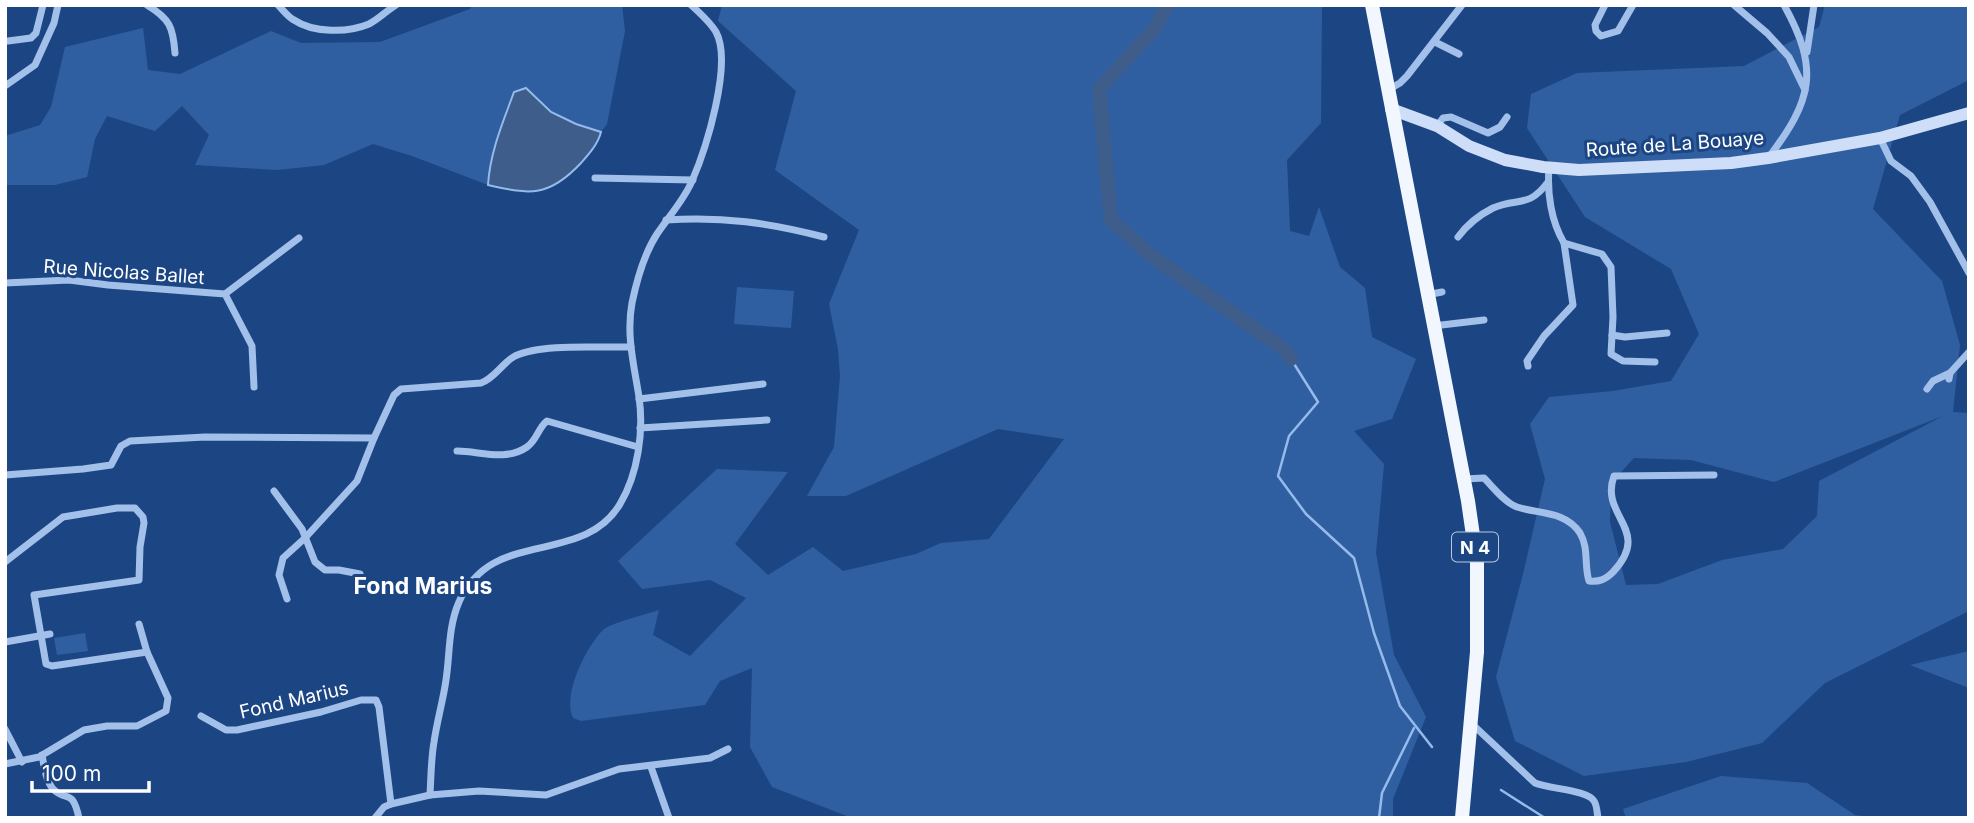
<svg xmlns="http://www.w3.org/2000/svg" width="1974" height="823" font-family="Inter,sans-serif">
<rect width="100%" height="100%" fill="#1c4683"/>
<g fill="#305fa1" fill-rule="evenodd">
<polygon points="472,5 622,5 625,31 607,124 601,132 576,124 551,112 526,88 514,92 506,110 488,185 412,156 373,144 324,165 277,170 195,165 209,135 182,106 155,131 107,116 95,139 87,177 55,185 5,185 5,136 40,125 51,107 65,47 143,28 148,70 180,74 271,31 301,43 380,42 470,9"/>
<path d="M722 5H1322L1321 123 1287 160 1290 231 1309 236 1319 207 1340 267 1365 288 1372 337 1416 359 1392 419 1354 431 1384 464 1376 553 1394 655 1426 717 1393 799V818H852L772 787 750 747 752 668 720 681 705 705 581 721 573 718C562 695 586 647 603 630 610 623 648 614 659 610L653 635 690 656 746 598 710 580 642 589 618 561 717 469 788 472 735 544 768 575 813 547 843 571 916 554 941 543 989 539 1064 439 998 429 846 496H807L834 447 840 376 838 349 829 304 859 230 775 170 796 91 718 21Z"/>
<path d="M1825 5H1969V80L1900 115 1873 209 1942 281 1960 345 1953 412 1969 413V611L1825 683 1762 743 1686 762 1584 776 1515 741 1496 677 1523 574 1545 479 1530 424 1549 397 1613 391 1671 381 1699 334 1671 269 1585 217 1527 128 1531 94 1577 73 1744 66 1819 27ZM1943 416 1819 481 1817 516 1783 549 1722 560 1658 584 1626 585 1610 522 1611 483 1634 458 1691 460 1774 482Z"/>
<polygon points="737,287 794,291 791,328 734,324"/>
<polygon points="85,633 88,651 57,655 54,638"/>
<polygon points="1969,651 1969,688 1910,665"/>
<polygon points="1721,776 1807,783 1855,815 1877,818 1626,818 1623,809"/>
</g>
<path fill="#3e5d8a" stroke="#95bbec" stroke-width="2" d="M526 88 551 112 576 124 601 132C598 144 589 154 581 163 549 197 531 195 488 185 490 152 503 122 514 92Z"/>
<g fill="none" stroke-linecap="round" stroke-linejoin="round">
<g stroke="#95bbec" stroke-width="2.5">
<polyline points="1291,359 1318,402 1289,436 1278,476 1306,514 1354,558 1374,633 1400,706 1432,747"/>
<polyline points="1501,790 1545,818"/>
<polyline points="1379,818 1382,793 1414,728"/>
</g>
<polyline stroke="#3e5d8a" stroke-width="14" points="1167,5 1156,27 1099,89 1111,220 1153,257 1285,350 1291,359"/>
<g stroke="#a2c0ea" stroke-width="7">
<path d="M147 5C170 19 173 27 175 53"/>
<path d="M278 5C283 10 288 17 294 20 313 33 348 33 369 24 379 19 386 11 396 5"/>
<polyline points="1605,5 1595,25 1596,31 1601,36 1618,31 1633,5"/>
<polyline points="1734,5 1767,33 1789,57 1805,90"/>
<polyline points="8,41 31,38 36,33 43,5"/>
<polyline points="1435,42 1459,54"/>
<polyline points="1807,52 1814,5"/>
<polyline points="5,86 35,65 54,23 58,5"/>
<polyline points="1388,90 1400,83 1407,76 1462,5"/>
<polyline points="1437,126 1443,118 1451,117 1488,133 1500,127 1507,117"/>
<polyline points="1880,138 1891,161 1911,176 1930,202 1969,273"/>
<path d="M1769 157C1812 100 1820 70 1784 5"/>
<path d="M1549 168C1547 193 1551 221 1564 243L1602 254 1611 267 1613 317 1611 354 1623 361 1655 362"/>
<polyline points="595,178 693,180"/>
<path d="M666 220C722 216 770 223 824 237"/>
<path d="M1458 237C1467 225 1479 215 1493 208 1518 197 1528 209 1548 182"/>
<polyline points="5,283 69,280 108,285 225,294 252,346 254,387"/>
<polyline points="225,294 299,238"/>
<polyline points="1426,295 1442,292"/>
<polyline points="1433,326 1484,320"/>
<polyline points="1612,335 1625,337 1667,333"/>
<polyline points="1528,366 1527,361 1544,336 1573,305 1564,243"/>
<polyline points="1949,379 1950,373 1969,352"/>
<polyline points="1927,389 1933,381 1950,373"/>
<polyline points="639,399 763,384"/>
<polyline points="640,428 767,420"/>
<path d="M457 451C480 451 505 462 527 447 537 440 538 428 547 421L638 447"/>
<path d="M5 475 83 469 111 465 121 446 130 441 205 437 374 438 394 395 401 389 481 383C495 378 502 363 515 356 542 343 600 348 631 347"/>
<path d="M1464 479 1484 478C1493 487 1505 503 1517 507 1539 514 1566 511 1580 533 1589 548 1584 566 1589 581 1599 582 1605 580 1613 572 1653 529 1599 517 1614 476L1714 475"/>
<polyline points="274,491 302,529 315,562 325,570 339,570 360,574"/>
<polyline points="5,562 63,517 117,508 135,508 143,517 144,523 140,547 139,580 34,595 46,664 52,666 147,652"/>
<polyline points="287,599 279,575 283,558 305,538 357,481 374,438"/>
<polyline points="5,642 50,634"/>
<polyline points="201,716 226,730 237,730 321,712 361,700 376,700 379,707 391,804"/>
<path d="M1472 724 1535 783C1549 789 1588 790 1594 801 1597 805 1597 813 1598 818"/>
<polyline points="5,729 22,762"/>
<path d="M42 755C44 766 46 781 53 789 67 803 72 787 79 818"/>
<polyline points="5,764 39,757 84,730 107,726 137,726 166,711 168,698 147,652 139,624"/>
<polyline points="651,767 669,818"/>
<path d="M430 795C431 777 431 759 434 742 437 721 443 701 446 680 450 654 448 627 459 602 465 587 479 571 494 563 535 541 593 550 620 504 638 474 644 431 639 397 634 365 626 335 632 303 637 279 644 254 657 234 669 216 684 200 692 181 706 149 733 63 716 32 710 22 700 13 691 5"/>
<polyline points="375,818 384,807 391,804 430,795 479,791 546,795 619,769 710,758 728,749"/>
</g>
<polyline stroke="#cedef8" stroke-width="12" points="1391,109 1437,126 1469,146 1505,160 1543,167 1579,170 1731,163 1768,158 1880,138 1969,113"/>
<polyline stroke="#f2f6fe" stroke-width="14" points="1372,5 1468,501 1477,563 1477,652 1462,818"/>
</g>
<g text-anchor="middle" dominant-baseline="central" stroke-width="6" stroke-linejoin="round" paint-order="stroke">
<rect fill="#1c4683" stroke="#bbc8da" stroke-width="2" x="1452" y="532.5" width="46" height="29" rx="5"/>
<g font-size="18" font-weight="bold" fill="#fff">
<text x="1475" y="547">N 4</text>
</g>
<g font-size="19" fill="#fff" stroke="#1c4683">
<text transform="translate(1675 144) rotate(-4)">Route de La Bouaye</text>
<text transform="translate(124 272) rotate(4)">Rue Nicolas Ballet</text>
<text transform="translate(294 700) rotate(-13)">Fond Marius</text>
</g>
<g font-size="23" font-weight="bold" fill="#fff" stroke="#1c4683">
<text x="423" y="586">Fond Marius</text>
</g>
</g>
<rect width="1974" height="823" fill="none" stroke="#ffffff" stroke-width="14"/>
<path d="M32 781v10h117v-10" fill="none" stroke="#ffffff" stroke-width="3.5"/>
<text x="42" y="781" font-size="21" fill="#ffffff" stroke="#1c4683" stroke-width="5" paint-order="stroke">100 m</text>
</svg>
